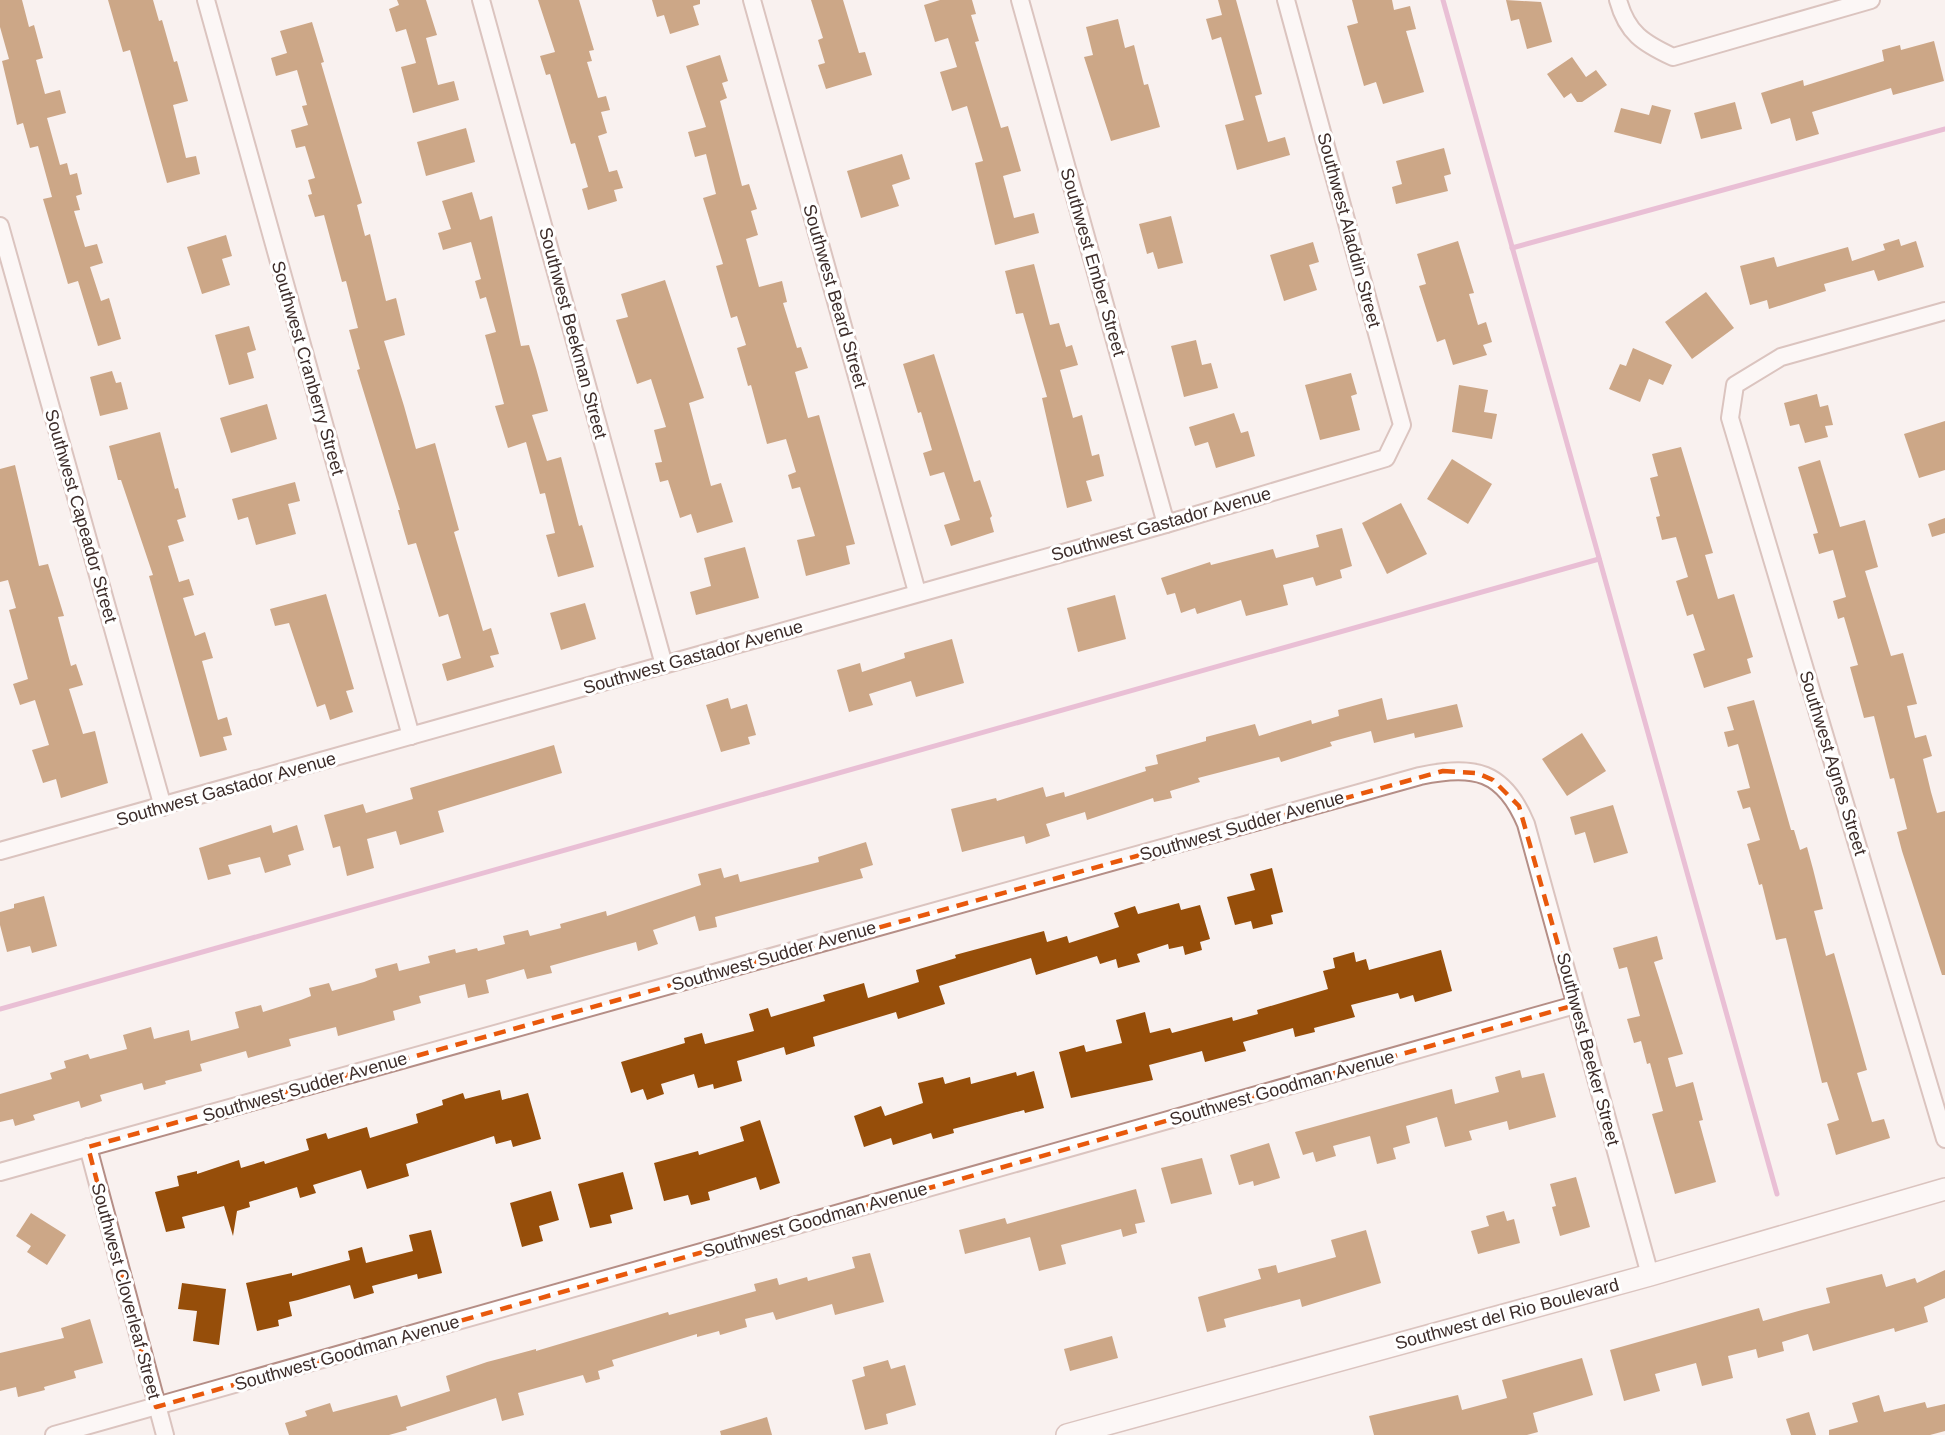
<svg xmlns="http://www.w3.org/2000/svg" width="1945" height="1435" font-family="Arial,sans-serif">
<rect width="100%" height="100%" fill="#f9f1ef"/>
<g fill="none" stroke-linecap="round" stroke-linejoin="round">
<g stroke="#d683b5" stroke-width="5">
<polyline points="1443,0 1777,1194"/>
<polyline points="1512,248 1945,129"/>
<polyline points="0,1009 1599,559"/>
</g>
</g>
<g fill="#964e0a">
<polygon points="0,0 22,0 29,27 34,25 43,58 36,60 45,94 60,90 66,113 47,118 60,165 67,163 70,175 77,173 82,194 76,196 80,210 74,211 85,247 97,244 103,263 90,267 101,301 109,298 121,339 98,346 78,281 68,284 43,199 52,197 38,146 30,148 23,123 17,125 12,103 2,61 9,59 0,27"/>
<polygon points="108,0 153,0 159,21 162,20 174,62 177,61 188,101 173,105 186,158 196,156 200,174 167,183 130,50 123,52"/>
<polygon points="397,0 426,0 437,35 426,38 438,85 454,81 459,100 413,113 401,67 416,63 406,29 396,32 389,9 399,5"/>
<polygon points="538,0 579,0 594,50 589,51 592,61 587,62 598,98 606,96 610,110 601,112 607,133 598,136 609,172 617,170 623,188 614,190 617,201 588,210 582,189 588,187 575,143 571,144 550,74 546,75 540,56 555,52"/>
<polygon points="652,0 700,0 700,4 693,6 699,25 670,34 664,15 657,17"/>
<polygon points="811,0 843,0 859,53 865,52 872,75 826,89 818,65 825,63 818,40 823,38"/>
<polygon points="940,0 972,0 976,14 971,15 979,41 975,42 1001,128 1008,126 1021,171 1003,176 1014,218 1034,213 1039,233 995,245 975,163 983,161 967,106 952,111 940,72 957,67 948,38 935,42 924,5"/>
<polygon points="1218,0 1236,0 1262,94 1255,96 1268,142 1285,137 1290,155 1237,170 1225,125 1244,120 1221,37 1212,40 1206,19 1222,15"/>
<polygon points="1352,0 1392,0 1394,10 1410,6 1416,29 1406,31 1424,92 1383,104 1376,82 1364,86 1347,26 1358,23"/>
<polygon points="1506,0 1541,2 1552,42 1527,49 1519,19 1511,21"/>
<polygon points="1118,19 1125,48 1134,45 1144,85 1148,84 1160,127 1111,141 1084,57 1093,55 1086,27"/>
<polygon points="312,22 324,62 321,63 362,203 357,205 365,236 370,234 386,301 396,298 405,335 384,341 404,406 416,449 435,443 459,530 454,532 483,631 491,628 499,654 490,656 494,667 447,681 442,664 461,658 448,614 439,617 416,543 408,545 398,510 400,510 357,370 360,369 349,330 358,328 346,281 342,282 324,215 315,217 308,195 312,194 308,180 315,178 305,146 296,148 291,130 308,125 302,106 307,105 297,70 276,76 271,58 287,53 280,31"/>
<polygon points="1934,41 1944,81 1893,95 1891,88 1812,112 1819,134 1796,141 1790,118 1771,124 1761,93 1803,80 1804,86 1884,61 1882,50 1900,45 1901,50"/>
<polygon points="720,55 728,81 722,83 727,98 720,101 742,186 749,184 757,209 751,211 758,235 746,239 759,287 782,281 787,302 783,303 797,348 801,347 808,368 795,372 808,418 819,415 855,544 846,546 850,564 806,576 797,540 815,536 800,487 792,489 788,475 796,472 786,439 767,444 751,385 748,386 737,348 746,345 737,316 731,318 716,266 723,264 703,198 716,194 706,154 695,157 688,132 706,127 686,66"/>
<polygon points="1572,57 1586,77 1596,70 1607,85 1582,102 1577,102 1571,93 1564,98 1547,74"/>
<polygon points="1735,102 1742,129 1701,139 1694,113"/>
<polygon points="1652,105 1671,110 1661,144 1614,132 1621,108 1649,115"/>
<polygon points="466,128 475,162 426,176 417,142"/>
<polygon points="1444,148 1451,174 1444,176 1448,191 1396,204 1392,187 1402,184 1396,161"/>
<polygon points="902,154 910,179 892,185 899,206 861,218 847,171"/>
<polygon points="472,192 480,220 492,216 521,346 529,345 536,368 548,411 532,415 547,461 561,457 579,526 582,525 594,567 558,577 546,535 555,533 545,493 540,494 526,442 508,448 495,406 504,404 485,335 496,332 486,297 480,299 475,281 481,279 471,242 443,250 438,233 451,229 442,201"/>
<polygon points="1171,216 1183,263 1158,269 1153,252 1147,254 1139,224"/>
<polygon points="226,235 232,256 222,259 230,285 202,294 187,247"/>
<polygon points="1899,239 1901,246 1916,241 1924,267 1878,281 1874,270 1824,284 1826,291 1769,309 1767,300 1750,305 1740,266 1774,257 1777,267 1848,247 1852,261 1885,250 1883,244"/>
<polygon points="1458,241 1474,293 1469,294 1478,325 1486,322 1492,342 1483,345 1487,355 1453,365 1445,339 1437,342 1426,308 1419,286 1426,284 1417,254"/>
<polygon points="1313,242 1319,262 1309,265 1317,290 1284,301 1270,255"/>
<polygon points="1034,264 1050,325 1059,323 1066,347 1072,345 1078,365 1060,370 1073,418 1082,415 1092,456 1099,454 1104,476 1086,481 1092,501 1067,508 1042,398 1047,397 1023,313 1016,314 1005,271"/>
<polygon points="665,280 704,398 689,403 711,486 721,483 733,522 697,533 691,514 680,518 668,480 660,482 655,463 662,462 654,430 666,427 651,379 637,384 616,320 628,317 621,294"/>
<polygon points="1706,292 1734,328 1692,359 1665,322"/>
<polygon points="249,326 256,350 247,353 254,378 229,385 215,335"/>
<polygon points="1196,340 1202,365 1211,363 1218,388 1184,397 1171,346"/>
<polygon points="1633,348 1672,365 1663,385 1649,379 1640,402 1609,389 1620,364 1626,366"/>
<polygon points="934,354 974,482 980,480 992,516 990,518 994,532 951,546 944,525 960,520 944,472 930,476 923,453 932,450 921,412 918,413 903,364"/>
<polygon points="112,371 116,383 121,382 128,409 100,416 90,377"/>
<polygon points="1351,373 1357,394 1351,396 1360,430 1320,440 1305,385"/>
<polygon points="1459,385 1488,390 1484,412 1497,414 1492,439 1452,432"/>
<polygon points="1817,394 1820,407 1828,405 1833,425 1825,426 1828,437 1805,443 1799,424 1790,426 1784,403"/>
<polygon points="267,404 277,439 231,453 220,418"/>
<polygon points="1234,413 1241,433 1248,431 1255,456 1216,468 1208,442 1195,446 1189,427"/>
<polygon points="1945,421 1945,470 1919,478 1904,434"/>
<polygon points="160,432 175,489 178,488 186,517 177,520 184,541 168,546 179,582 189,579 194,595 183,598 195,636 205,632 213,658 202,661 218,720 227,717 232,735 223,737 227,750 200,757 149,576 153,575 121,480 118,480 109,446"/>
<polygon points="1681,447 1713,553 1705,555 1718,599 1734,594 1753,657 1747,659 1751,673 1704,688 1693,654 1705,650 1693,614 1687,616 1676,581 1688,577 1676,537 1662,540 1656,517 1660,516 1650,478 1658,476 1652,454"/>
<polygon points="1452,459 1492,484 1468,524 1427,499"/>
<polygon points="1820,460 1840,527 1865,520 1878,567 1865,571 1891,656 1903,653 1917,704 1907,706 1915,738 1926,735 1932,756 1923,759 1931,792 1937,813 1945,811 1945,975 1942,975 1902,851 1897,832 1907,829 1894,778 1890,779 1874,716 1864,718 1850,667 1858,665 1844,617 1838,619 1833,601 1846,597 1833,550 1819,554 1813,534 1818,533 1798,467"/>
<polygon points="15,465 39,566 48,564 64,616 58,617 71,666 76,664 83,685 69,689 83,734 95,731 108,783 61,798 56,779 43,783 32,750 49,745 35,700 20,705 13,684 28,679 9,610 16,608 8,580 0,582 0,469"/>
<polygon points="295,482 300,501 288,504 296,534 256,545 248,517 238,520 232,499"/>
<polygon points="1401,503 1427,554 1387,574 1362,523"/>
<polygon points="1945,518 1945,533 1932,537 1928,524"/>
<polygon points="1342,528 1352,566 1340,570 1342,578 1316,586 1313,577 1283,585 1288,605 1246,616 1241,600 1197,614 1195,608 1181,613 1175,593 1167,595 1161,578 1210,562 1211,565 1273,549 1276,558 1319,547 1316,535"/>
<polygon points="745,547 759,598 696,615 690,592 711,586 704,558"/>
<polygon points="326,594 354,689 346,691 353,712 330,720 325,704 317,707 289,623 275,626 270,609"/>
<polygon points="1115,595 1126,639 1078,652 1067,608"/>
<polygon points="585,603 596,639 561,650 550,613"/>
<polygon points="952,639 964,683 916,697 911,681 869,694 873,705 849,712 837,670 860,663 862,672 905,658 904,653"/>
<polygon points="728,698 731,709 747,704 756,735 748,737 750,744 721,752 706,705"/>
<polygon points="1382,698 1387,720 1457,704 1463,727 1415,738 1414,733 1374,743 1371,731 1330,742 1332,746 1281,762 1279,757 1198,778 1200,782 1170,791 1172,798 1154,802 1153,798 1087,820 1085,812 1046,824 1050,836 1026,844 1024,836 962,852 951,809 996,798 997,801 1043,787 1046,797 1064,792 1065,797 1146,771 1145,767 1158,764 1156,755 1206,741 1206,737 1255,724 1259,736 1311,720 1312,724 1339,716 1338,710"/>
<polygon points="1754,700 1791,830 1794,830 1800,850 1807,847 1813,869 1823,909 1814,911 1826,956 1834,953 1867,1070 1857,1073 1872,1122 1884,1119 1890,1138 1836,1155 1827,1124 1839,1120 1827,1082 1822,1083 1786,938 1776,940 1762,884 1759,885 1747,844 1760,840 1750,807 1743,809 1737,791 1750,788 1740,751 1738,744 1728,747 1724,732 1734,730 1727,707"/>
<polygon points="1582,733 1606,771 1567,796 1542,759"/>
<polygon points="554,745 562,773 438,811 444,832 400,845 396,831 367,839 374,868 347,876 340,846 333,848 324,815 363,804 366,813 413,799 410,788"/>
<polygon points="1613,805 1628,853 1594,863 1585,832 1575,835 1570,817"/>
<polygon points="271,825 273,833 297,825 304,850 288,855 291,865 265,873 260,857 228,865 231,874 208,880 199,848"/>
<polygon points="866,842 873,865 860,869 863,878 715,917 717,927 699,931 695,916 653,930 658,944 638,951 636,942 550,966 552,973 527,979 524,969 486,980 489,993 468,998 465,984 419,996 421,1003 393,1011 395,1020 338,1036 336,1027 289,1039 291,1046 248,1058 246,1051 200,1064 202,1071 165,1081 166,1084 144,1090 142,1083 100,1095 102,1101 81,1108 79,1101 33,1115 35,1120 15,1126 13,1119 0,1122 0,1094 52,1079 50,1073 66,1068 64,1061 88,1054 90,1059 127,1049 123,1035 151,1027 154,1039 189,1030 191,1041 239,1028 235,1012 261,1005 263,1012 301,1000 311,996 309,988 329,983 332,991 364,982 377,977 375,969 397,963 399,971 430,963 428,956 455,949 456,953 477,948 478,951 505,944 503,936 528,930 530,936 561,928 560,924 606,911 607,916 701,885 698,874 721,868 724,878 738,874 740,882 819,862 818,857"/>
<polygon points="1272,868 1283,912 1271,915 1273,924 1253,929 1251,921 1235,925 1227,897 1255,890 1250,874"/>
<polygon points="44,896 57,946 32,953 30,946 7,952 0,925 0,912 14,908 14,904"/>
<polygon points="1179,903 1181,910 1200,905 1210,939 1200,942 1202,950 1185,955 1183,946 1169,949 1168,944 1137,954 1140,962 1118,968 1116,959 1100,964 1097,956 1036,975 1031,958 939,986 945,1004 898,1019 896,1012 813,1037 815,1046 786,1055 784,1047 737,1061 742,1081 714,1089 713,1084 698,1088 694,1074 661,1084 664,1094 647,1100 643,1089 631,1093 621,1062 685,1043 684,1038 702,1033 705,1044 754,1031 749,1014 768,1008 771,1017 825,1001 823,995 864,983 868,998 919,982 916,970 956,958 955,955 1044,931 1047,942 1067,936 1069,943 1119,927 1114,913 1135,906 1138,914"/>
<polygon points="1657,936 1663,959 1654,962 1683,1054 1668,1058 1676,1087 1693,1082 1703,1120 1699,1121 1716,1182 1675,1194 1652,1114 1663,1111 1650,1063 1647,1064 1641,1041 1634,1043 1627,1019 1640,1016 1627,967 1619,969 1613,948"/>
<polygon points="1441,950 1452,991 1415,1002 1413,995 1400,999 1398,993 1351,1005 1355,1017 1314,1028 1315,1032 1295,1037 1293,1028 1243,1042 1246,1051 1205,1062 1202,1051 1149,1065 1153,1080 1071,1098 1059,1052 1084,1045 1086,1052 1122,1043 1116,1020 1145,1012 1150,1033 1170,1028 1172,1033 1232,1017 1233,1021 1258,1014 1257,1010 1328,989 1323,971 1335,968 1333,958 1354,952 1356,962 1366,959 1369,970"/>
<polygon points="1520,1070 1522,1078 1544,1073 1556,1117 1509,1130 1507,1121 1469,1131 1472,1140 1445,1147 1437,1117 1406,1126 1410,1143 1393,1148 1396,1159 1377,1164 1370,1136 1333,1146 1336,1156 1316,1162 1313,1152 1303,1155 1295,1132 1452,1089 1455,1104 1499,1092 1495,1077"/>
<polygon points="1034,1071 1044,1108 1025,1113 1024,1110 953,1129 954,1133 933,1139 931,1133 893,1145 891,1138 864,1147 854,1116 881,1106 885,1116 923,1103 918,1083 943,1077 945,1084 970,1077 971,1084 1016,1072 1017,1076"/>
<polygon points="500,1090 502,1100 528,1093 541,1139 513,1147 511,1140 496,1144 494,1136 406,1164 409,1176 367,1189 361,1170 313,1185 316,1193 300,1198 297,1187 249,1202 250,1207 237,1211 233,1236 224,1206 182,1217 185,1228 166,1232 155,1192 179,1186 177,1176 197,1171 197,1174 239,1160 241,1168 264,1161 265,1164 309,1150 306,1139 326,1133 328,1139 367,1127 370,1138 418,1123 416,1114 443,1105 442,1100 463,1093 465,1099"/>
<polygon points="760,1120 780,1183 760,1190 756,1177 708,1192 710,1200 691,1205 688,1195 664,1201 654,1163 698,1151 699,1155 744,1141 740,1127"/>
<polygon points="1269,1143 1280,1178 1254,1186 1253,1181 1239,1185 1230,1155"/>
<polygon points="1202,1158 1212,1194 1171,1204 1161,1168"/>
<polygon points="623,1172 633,1209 610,1215 612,1223 590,1228 578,1184"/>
<polygon points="1576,1177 1590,1227 1560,1236 1552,1207 1556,1206 1550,1184"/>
<polygon points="1136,1189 1145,1222 1135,1224 1137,1233 1123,1237 1121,1229 1061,1245 1066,1264 1039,1271 1030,1237 965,1254 959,1230 1005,1218 1007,1224"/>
<polygon points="551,1191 559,1220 539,1226 543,1241 522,1247 510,1203"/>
<polygon points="1504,1211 1507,1221 1514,1219 1520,1243 1478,1254 1471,1231 1489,1226 1486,1216"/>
<polygon points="31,1213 66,1235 47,1265 27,1252 31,1246 16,1236"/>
<polygon points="431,1230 442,1273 418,1279 417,1274 372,1286 374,1293 354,1299 350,1285 298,1300 289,1302 292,1316 278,1320 279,1326 257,1331 246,1283 292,1273 292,1276 350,1260 348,1251 362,1247 366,1263 413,1251 409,1235"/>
<polygon points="1366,1230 1381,1283 1302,1307 1300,1299 1224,1319 1226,1327 1207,1332 1198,1297 1261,1279 1258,1269 1276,1265 1278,1273 1336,1257 1331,1240"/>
<polygon points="870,1253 884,1302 835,1315 832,1304 776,1320 773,1312 745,1319 747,1327 720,1335 719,1331 697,1337 697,1334 612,1360 614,1366 598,1371 600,1379 586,1383 583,1375 518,1393 524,1415 502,1421 496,1398 406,1427 407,1430 389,1435 289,1435 285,1423 307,1416 305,1411 330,1403 333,1412 397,1395 401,1407 450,1391 446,1376 487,1362 536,1349 536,1351 668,1312 669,1315 756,1291 754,1284 777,1278 779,1285 807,1277 808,1281 855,1268 852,1257"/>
<polygon points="1945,1270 1945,1298 1924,1307 1928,1322 1895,1332 1894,1328 1813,1351 1808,1334 1782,1342 1784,1351 1758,1358 1756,1349 1728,1356 1733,1378 1702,1386 1696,1363 1655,1374 1660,1391 1624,1401 1610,1350 1759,1308 1763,1321 1802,1310 1830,1303 1826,1288 1882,1274 1886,1287 1915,1278 1917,1283"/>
<polygon points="182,1283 226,1289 219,1345 193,1341 197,1311 178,1309"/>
<polygon points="90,1319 103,1363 74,1371 76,1378 44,1387 45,1390 18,1397 16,1387 0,1391 0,1353 64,1338 61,1328"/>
<polygon points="1112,1336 1118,1358 1070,1371 1064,1349"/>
<polygon points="1582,1358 1593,1395 1533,1413 1538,1432 1527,1435 1374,1435 1369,1416 1458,1395 1462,1410 1507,1398 1502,1380"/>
<polygon points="888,1360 891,1369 905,1365 916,1405 886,1414 888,1424 865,1430 852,1380 865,1376 863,1367"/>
<polygon points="1879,1395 1884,1412 1925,1402 1927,1408 1945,1404 1945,1431 1930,1435 1829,1435 1829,1430 1858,1422 1852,1403"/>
<polygon points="1809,1412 1816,1435 1791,1435 1786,1419"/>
<polygon points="767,1417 772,1435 721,1435 720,1431"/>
</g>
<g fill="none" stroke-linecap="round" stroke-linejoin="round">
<defs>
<g id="minor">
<polyline points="206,0 411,736"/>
<polyline points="481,0 664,665"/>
<polyline points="752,0 917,592"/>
<polyline points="1020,0 1166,524"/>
<path d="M1618 0C1627 33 1643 43 1673 57L1871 0"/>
<polyline points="0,226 163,807"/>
<polyline points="1945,311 1781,357 1735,385 1730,418 1945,1139"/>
<polyline points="0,851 1166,524 1386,458 1402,425 1286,0"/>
<polyline points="88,1147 165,1435"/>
<path d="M0 1172 1420 776C1474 764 1504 771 1526 824L1650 1275"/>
<polyline points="54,1435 1575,1005"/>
</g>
<polyline id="tertiary" points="1067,1435 1650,1275 1945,1189"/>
</defs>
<use href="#minor" stroke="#b58e86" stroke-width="20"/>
<use href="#tertiary" stroke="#b58e86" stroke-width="24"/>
<use href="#minor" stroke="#fff" stroke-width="16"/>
<use href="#tertiary" stroke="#fff" stroke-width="21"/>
</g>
<path d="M0 0H1945V1435H0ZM1443 771 1477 773 1493 780 1519 806 1575 1005 156 1407 88 1147Z" fill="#f9f1ef" fill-opacity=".55" fill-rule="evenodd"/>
<path fill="none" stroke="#e8590c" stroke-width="4.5" stroke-dasharray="12 8" stroke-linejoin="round" d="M1443 771 1477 773 1493 780 1519 806 1575 1005 156 1407 88 1147Z"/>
<g text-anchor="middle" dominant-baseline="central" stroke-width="6" stroke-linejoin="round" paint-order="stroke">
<g font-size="18" fill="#3d2d2a" stroke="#fff">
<text transform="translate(1349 230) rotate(75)">Southwest Aladdin Street</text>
<text transform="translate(1093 262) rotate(74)">Southwest Ember Street</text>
<text transform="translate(835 296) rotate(74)">Southwest Beard Street</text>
<text transform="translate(573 333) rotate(75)">Southwest Beekman Street</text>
<text transform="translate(308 368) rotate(74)">Southwest Cranberry Street</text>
<text transform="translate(81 516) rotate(74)">Southwest Capeador Street</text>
<text transform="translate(1161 524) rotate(-16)">Southwest Gastador Avenue</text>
<text transform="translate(693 657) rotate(-16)">Southwest Gastador Avenue</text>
<text transform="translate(1833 763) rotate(73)">Southwest Agnes Street</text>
<text transform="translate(226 789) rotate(-16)">Southwest Gastador Avenue</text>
<text transform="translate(1242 826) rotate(-16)">Southwest Sudder Avenue</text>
<text transform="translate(774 956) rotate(-16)">Southwest Sudder Avenue</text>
<text transform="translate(1588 1049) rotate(75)">Southwest Beeker Street</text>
<text transform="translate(305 1087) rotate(-16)">Southwest Sudder Avenue</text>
<text transform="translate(1282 1088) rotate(-16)">Southwest Goodman Avenue</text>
<text transform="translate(815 1220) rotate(-16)">Southwest Goodman Avenue</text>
<text transform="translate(126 1291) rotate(75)">Southwest Cloverleaf Street</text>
<text transform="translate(1507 1314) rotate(-15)">Southwest del Rio Boulevard</text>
<text transform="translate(347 1353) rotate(-16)">Southwest Goodman Avenue</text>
</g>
</g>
</svg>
